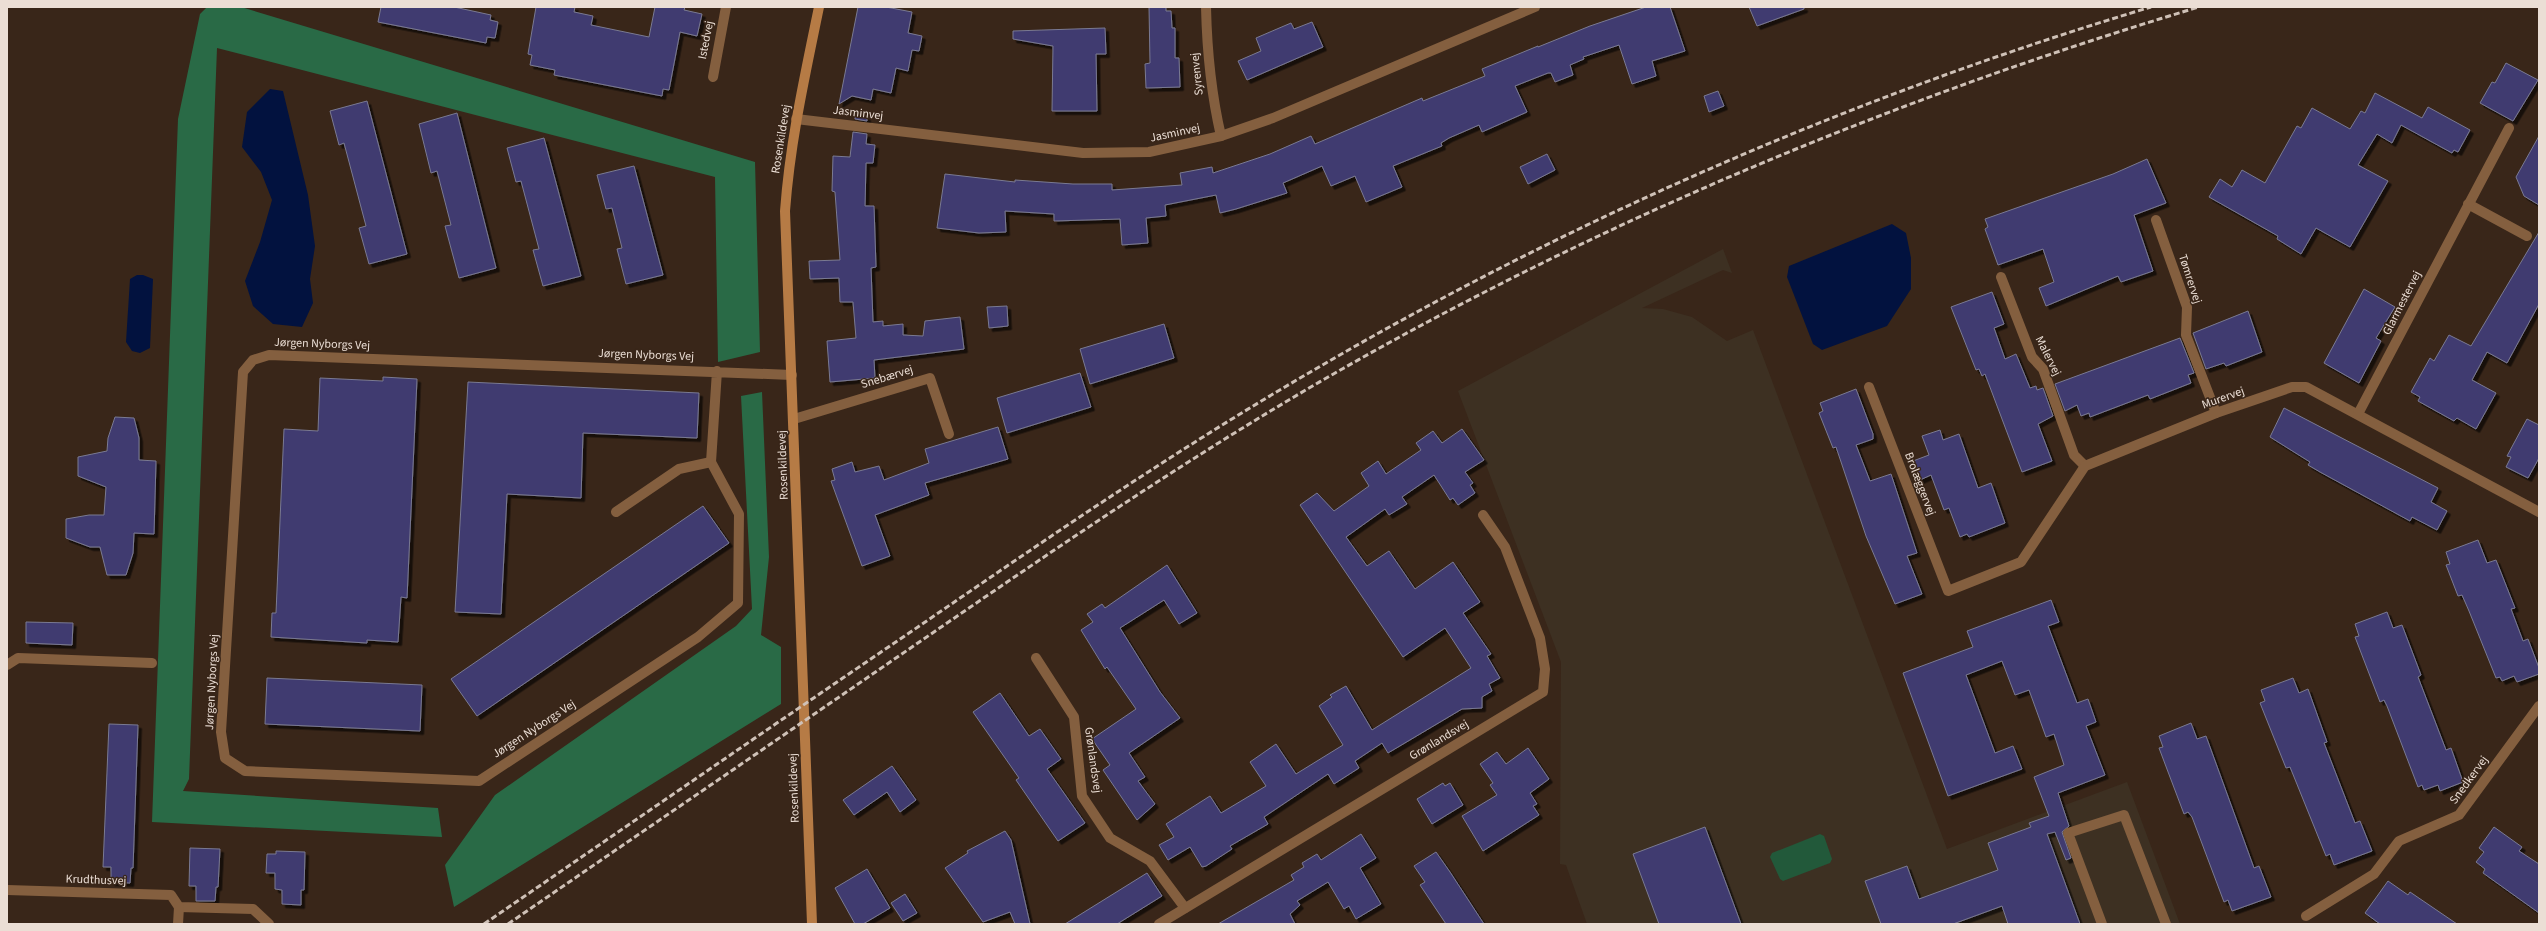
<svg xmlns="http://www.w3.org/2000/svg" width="2546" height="931" font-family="'Source Sans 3',sans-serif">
<defs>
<filter id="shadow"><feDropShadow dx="3.5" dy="3.5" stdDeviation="0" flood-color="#0009"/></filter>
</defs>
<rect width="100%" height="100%" fill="#392619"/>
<polygon fill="#3d3022" points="1723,249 1732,273 1723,270 1642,308 1663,309 1692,317 1727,341 1753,330 1947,849 2127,782 2180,924 1587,924 1566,865 1560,864 1561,662 1458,391"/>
<polygon fill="#22593a" points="1820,834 1824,836 1832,859 1830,863 1783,881 1780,879 1770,857 1772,853"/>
<g fill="#296a46">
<polygon points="207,7 241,7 755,162 760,352 718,362 715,177 217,48 189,779 183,791 438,808 442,837 152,822 178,119 200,14"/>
<polygon points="762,392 769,557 761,635 781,647 781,704 454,907 445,865 495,795 736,626 752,609 741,396"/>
</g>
<g fill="#02123f">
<polygon points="270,89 283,91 308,195 315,246 310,279 313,303 302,327 273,324 253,306 245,281 260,242 272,200 261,172 242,147 247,112"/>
<polygon points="1892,224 1906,233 1911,258 1911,289 1887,326 1822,350 1813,344 1787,277 1789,266"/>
<polygon points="137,275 143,275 153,279 150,348 140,353 132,351 126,342 130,279"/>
</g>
<g fill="#3f3a70" stroke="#7a7a92" filter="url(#shadow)">
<polygon points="381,7 454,7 491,15 490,20 498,22 495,38 487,37 486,43 378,22"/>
<polygon points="536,7 575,7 574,12 593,16 591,25 649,37 655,7 685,7 684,10 702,14 697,36 680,32 669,90 663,89 662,96 554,75 555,70 530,65 532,55 528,54"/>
<polygon points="858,7 886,7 912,12 908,33 922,36 919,51 912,50 908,71 896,68 891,93 873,89 871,100 852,96 839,104"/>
<polygon points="1149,7 1166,7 1166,11 1171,11 1172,28 1175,28 1175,58 1179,58 1180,87 1146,88 1145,64 1150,63"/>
<polygon points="1646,7 1670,7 1685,51 1652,61 1656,76 1632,84 1619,45 1583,57 1584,59 1570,65 1573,75 1555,82 1551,73 1548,73 1515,86 1527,112 1482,132 1479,125 1449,138 1441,143 1442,146 1393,166 1402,187 1366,202 1355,176 1331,186 1322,166 1283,183 1287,193 1236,209 1220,213 1216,195 1165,205 1166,216 1146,218 1148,243 1122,245 1120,219 1054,221 1054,214 1005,211 1006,232 979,233 937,228 945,174 1015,182 1015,180 1073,184 1112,184 1112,190 1182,185 1180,173 1212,167 1213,173 1270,154 1311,136 1315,144 1422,98 1423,101 1485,76 1482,69 1538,46 1538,47 1590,26"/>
<polygon points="1749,7 1804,7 1804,9 1757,26"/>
<polygon points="1312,22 1323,47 1247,80 1238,61 1261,51 1256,38 1291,23 1294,29"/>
<polygon points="1105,28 1106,54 1096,54 1097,111 1052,111 1053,46 1013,39 1013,31"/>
<polygon points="2506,63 2538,80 2513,121 2480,103 2492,82 2495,83"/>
<polygon points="1718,91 1724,106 1709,112 1704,96"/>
<polygon points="2375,93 2422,118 2428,107 2470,130 2458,152 2454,150 2452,153 2401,125 2392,143 2377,134 2358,165 2388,181 2350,247 2316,228 2301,254 2277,239 2278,236 2209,197 2220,179 2232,187 2242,170 2265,183 2297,126 2301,128 2312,108 2350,129 2361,111 2365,113"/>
<polygon points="367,101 407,254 369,264 359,228 366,226 344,143 339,145 330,111"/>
<polygon points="457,113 496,268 459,278 445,226 451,225 437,171 431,173 419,124"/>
<polygon points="855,116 867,117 867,121 855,119"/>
<polygon points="853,132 867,134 866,144 875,145 873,163 866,163 865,206 874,206 876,267 871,268 873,322 883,321 883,326 903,324 903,335 923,336 925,321 960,317 964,349 874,360 875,378 830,382 827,341 856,338 853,302 840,302 839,278 810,279 809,261 840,260 835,192 832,191 833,156 850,157"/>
<polygon points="2539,136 2539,205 2524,196 2516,177"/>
<polygon points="544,138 581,276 543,286 533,250 539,249 521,181 516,182 507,148"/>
<polygon points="1547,154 1555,170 1528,184 1520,167"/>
<polygon points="2147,159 2166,203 2134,215 2153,271 2121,282 2118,276 2046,306 2039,288 2054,282 2043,249 1998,265 1985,229 1988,227 1985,219 2113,174"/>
<polygon points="634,166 663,275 626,284 617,249 622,248 612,208 606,209 597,175"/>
<polygon points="2539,232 2539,304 2507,363 2487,352 2472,380 2496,393 2476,429 2457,418 2454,421 2418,401 2420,397 2411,392 2430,358 2434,361 2449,335 2471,346"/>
<polygon points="2364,289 2395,307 2376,338 2381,341 2359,383 2324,363"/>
<polygon points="1992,292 2004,324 1994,328 2005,359 2016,354 2030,388 2036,386 2037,390 2043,388 2053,416 2038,424 2052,461 2022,472 1985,374 1982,376 1979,369 1976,370 1951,307"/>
<polygon points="1007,306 1008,326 989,328 987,307"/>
<polygon points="2248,311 2262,352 2226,366 2224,363 2206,369 2193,333"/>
<polygon points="1164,324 1174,358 1090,384 1080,349"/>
<polygon points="2180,338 2194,373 2188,375 2191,383 2150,399 2148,395 2090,417 2089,413 2081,416 2077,405 2065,411 2055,384"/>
<polygon points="1080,373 1091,407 1007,433 997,398"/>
<polygon points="383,377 417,379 407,598 401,597 398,642 367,640 367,643 271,637 272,613 276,613 284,429 318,431 320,378 383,381"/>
<polygon points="468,382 699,393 697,438 583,433 581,498 507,494 501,614 455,612"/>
<polygon points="1856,389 1873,434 1873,439 1856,445 1870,481 1891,474 1917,553 1907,556 1922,594 1895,604 1866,536 1836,447 1833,448 1819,413 1823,411 1820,403"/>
<polygon points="2284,408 2438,488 2431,502 2447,511 2437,530 2412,517 2410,521 2320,472 2308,465 2310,462 2270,437"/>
<polygon points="115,417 134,418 139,438 139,460 156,461 154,534 134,533 133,553 126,575 107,575 100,547 90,547 66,538 66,519 89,515 104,515 106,487 78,476 78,457 107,451 108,438"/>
<polygon points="2527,419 2539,425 2539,458 2528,478 2506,467 2511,457 2507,456"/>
<polygon points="998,427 1008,459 925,483 929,495 875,515 890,556 862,566 831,481 835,480 832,469 852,462 855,472 879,466 884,480 929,463 925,449"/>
<polygon points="1462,429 1484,460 1465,472 1473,483 1470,485 1475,493 1458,505 1453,498 1450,500 1434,475 1402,497 1407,504 1389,515 1385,509 1346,537 1367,566 1389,551 1415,589 1453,562 1480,602 1463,613 1491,654 1487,656 1500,678 1489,684 1492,691 1482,697 1482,708 1462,709 1388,753 1382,743 1355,761 1359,768 1334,784 1328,774 1264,817 1268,824 1230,846 1232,849 1206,866 1202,867 1190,847 1168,860 1159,845 1174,837 1166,824 1210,796 1221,813 1266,786 1250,762 1276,744 1296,774 1343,745 1319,706 1332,697 1330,695 1346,686 1372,730 1471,668 1445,628 1403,657 1300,505 1317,493 1334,511 1369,486 1361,473 1378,461 1386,474 1421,450 1416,443 1433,431 1442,443"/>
<polygon points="1940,430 1943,440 1959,434 1978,488 1991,483 2005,523 1969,537 1967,534 1960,537 1949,508 1944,510 1931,475 1920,480 1913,461 1929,455 1922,436"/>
<polygon points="703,506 729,543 477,716 451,679"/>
<polygon points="2478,540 2487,563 2496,560 2515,608 2511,609 2523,641 2528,639 2539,668 2539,674 2517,682 2514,676 2502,681 2500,677 2496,678 2469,611 2462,595 2458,596 2446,565 2450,564 2446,552"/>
<polygon points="1167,565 1197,613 1179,624 1164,600 1120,628 1160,692 1180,718 1129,753 1145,777 1138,781 1155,804 1137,820 1103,770 1110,765 1092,739 1136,709 1107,667 1105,669 1081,630 1093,622 1087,614 1102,604 1105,608"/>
<polygon points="2051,600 2059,622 2048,626 2077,703 2088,699 2096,722 2086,726 2105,775 2058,793 2069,826 2062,832 2071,858 2066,860 2055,832 2047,834 2080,924 2008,924 2002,906 1953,924 1881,924 1865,881 1907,866 1919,899 1998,870 1988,843 2031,827 2029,823 2049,816 2034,777 2064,765 2054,734 2046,737 2029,690 2015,695 2002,661 1966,675 1995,753 2013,746 2022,769 1948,796 1903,673 1973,647 1967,631"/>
<polygon points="2387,612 2393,628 2402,625 2421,675 2418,677 2446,750 2451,748 2463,782 2440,791 2438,785 2424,790 2422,785 2418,787 2387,706 2384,700 2380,702 2355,637 2359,636 2355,624"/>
<polygon points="26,622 73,623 72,645 26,643"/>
<polygon points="267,678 422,685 420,731 265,724"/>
<polygon points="2293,678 2299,693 2308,689 2327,742 2324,743 2355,823 2360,821 2372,851 2334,865 2330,854 2326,856 2290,767 2286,768 2260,703 2265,701 2261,690"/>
<polygon points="1000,693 1029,736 1040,729 1061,759 1047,769 1085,823 1058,841 1016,780 1019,778 973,712"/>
<polygon points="2191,723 2197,739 2206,736 2254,868 2259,866 2271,897 2232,911 2228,900 2224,902 2192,817 2188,812 2184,814 2159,748 2163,747 2159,736"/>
<polygon points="109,724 138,725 133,868 131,868 130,883 111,882 111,867 103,867"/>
<polygon points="1528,748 1549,779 1530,793 1537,804 1533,806 1539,815 1483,851 1462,816 1497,795 1490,785 1493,783 1480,764 1497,752 1506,764"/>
<polygon points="892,766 916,800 900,812 887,792 854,815 843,800"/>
<polygon points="1443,783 1445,786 1450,783 1463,805 1432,824 1417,799"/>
<polygon points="1705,827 1741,924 1659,924 1633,854"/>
<polygon points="2494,827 2522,847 2519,851 2539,864 2539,913 2483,873 2485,869 2476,862 2484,852 2479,848"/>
<polygon points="1005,831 1011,840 1030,924 1015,924 1010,912 983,922 945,868 968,853 967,851"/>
<polygon points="1361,834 1376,858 1360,868 1381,904 1356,919 1349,906 1344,909 1328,882 1297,901 1300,905 1290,914 1295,924 1218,924 1294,880 1291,875 1304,867 1302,863 1317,854 1321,860"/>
<polygon points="190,848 220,849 218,887 216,887 215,901 196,901 196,886 189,886"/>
<polygon points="276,851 305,852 304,890 301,890 301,905 282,904 282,890 275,889 275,873 266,873 267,854 276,854"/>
<polygon points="1436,852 1450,872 1484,924 1446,924 1420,885 1425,882 1414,866"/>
<polygon points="867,869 890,908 863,924 855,924 835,888"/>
<polygon points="1147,873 1162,896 1117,924 1065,924"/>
<polygon points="2388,881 2408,895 2410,892 2457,924 2380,924 2365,913"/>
<polygon points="905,894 917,913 903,921 891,903"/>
</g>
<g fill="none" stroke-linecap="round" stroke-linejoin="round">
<g stroke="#845f3f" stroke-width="10">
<polyline points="616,512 679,469 711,462"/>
<polyline points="7,665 18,658 152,663"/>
<polyline points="2102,924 2068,833 2124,815 2166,924"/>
</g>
<g stroke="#845f3f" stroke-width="10">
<path d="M1206 7C1207 51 1211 93 1221 136"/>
<polyline points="713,77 726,7"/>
<polyline points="796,119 1083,153 1149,152 1221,136 1273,118 1535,7"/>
<polyline points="2468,204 2527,236"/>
<polyline points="2156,220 2187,307 2186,335 2216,413"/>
<polyline points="2001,277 2032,357 2043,369 2074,455 2085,466"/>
<polyline points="717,371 711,462 739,514 738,603 698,637 479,781 245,771 225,758 221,732 243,372 253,360 269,355 792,375"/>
<polyline points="1869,387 1948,591 2021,562 2085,466 2216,413 2292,387 2306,387 2539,512"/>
<polyline points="2358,414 2509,128"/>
<polyline points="794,419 930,378 949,434"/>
<polyline points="1036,658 1074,717 1082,796 1110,838 1150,861 1185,908"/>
<polyline points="7,890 171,895 179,907 253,909 269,924"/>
<polyline points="2306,916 2374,874 2399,841 2459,815 2539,706"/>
<polyline points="178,924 179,907"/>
<polyline points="1159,924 1543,692 1545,669 1540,638 1505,547 1483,515"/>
</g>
<path stroke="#b67b45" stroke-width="10" d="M812 924 785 211C790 142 805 75 819 7"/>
<g stroke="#cfc1b7" stroke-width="3" stroke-dasharray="6 3" stroke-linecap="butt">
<path d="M484 924C627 826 769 728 912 631 1042 542 1171 453 1307 374 1571 219 1857 95 2151 7"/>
<path d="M508 924C636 836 765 748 893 660 1032 565 1170 469 1316 384 1594 223 1892 99 2199 7"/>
</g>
</g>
<g text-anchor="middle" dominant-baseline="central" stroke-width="3" stroke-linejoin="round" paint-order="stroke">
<g font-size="12" fill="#ebded5" stroke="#392619">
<text transform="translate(706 40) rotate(-79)">Istedvej</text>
<text transform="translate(1197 74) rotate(-96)">Syrenvej</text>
<text transform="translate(858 113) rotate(7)">Jasminvej</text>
<text transform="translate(1175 133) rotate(-12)">Jasminvej</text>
<text transform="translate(781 139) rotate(-81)">Rosenkildevej</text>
<text transform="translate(2190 279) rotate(72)">Tømrervej</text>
<text transform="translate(2402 303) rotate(-63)">Glarmestervej</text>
<text transform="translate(322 344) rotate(2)">Jørgen Nyborgs Vej</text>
<text transform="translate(646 355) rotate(2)">Jørgen Nyborgs Vej</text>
<text transform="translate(2048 356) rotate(63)">Malervej</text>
<text transform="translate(887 377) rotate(-17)">Snebærvej</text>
<text transform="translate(2223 398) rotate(-20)">Murervej</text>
<text transform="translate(783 465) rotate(-92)">Rosenkildevej</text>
<text transform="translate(1920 484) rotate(69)">Brolæggervej</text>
<text transform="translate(212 682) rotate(-87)">Jørgen Nyborgs Vej</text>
<text transform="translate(534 729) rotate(-33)">Jørgen Nyborgs Vej</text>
<text transform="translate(1439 740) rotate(-31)">Grønlandsvej</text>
<text transform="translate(1093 760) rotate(82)">Grønlandsvej</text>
<text transform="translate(2469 780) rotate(-54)">Snedkervej</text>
<text transform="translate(794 788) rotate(-92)">Rosenkildevej</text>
<text transform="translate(96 880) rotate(2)">Krudthusvej</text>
</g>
</g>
<rect width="2546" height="931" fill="none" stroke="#ebded5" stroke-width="16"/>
</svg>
